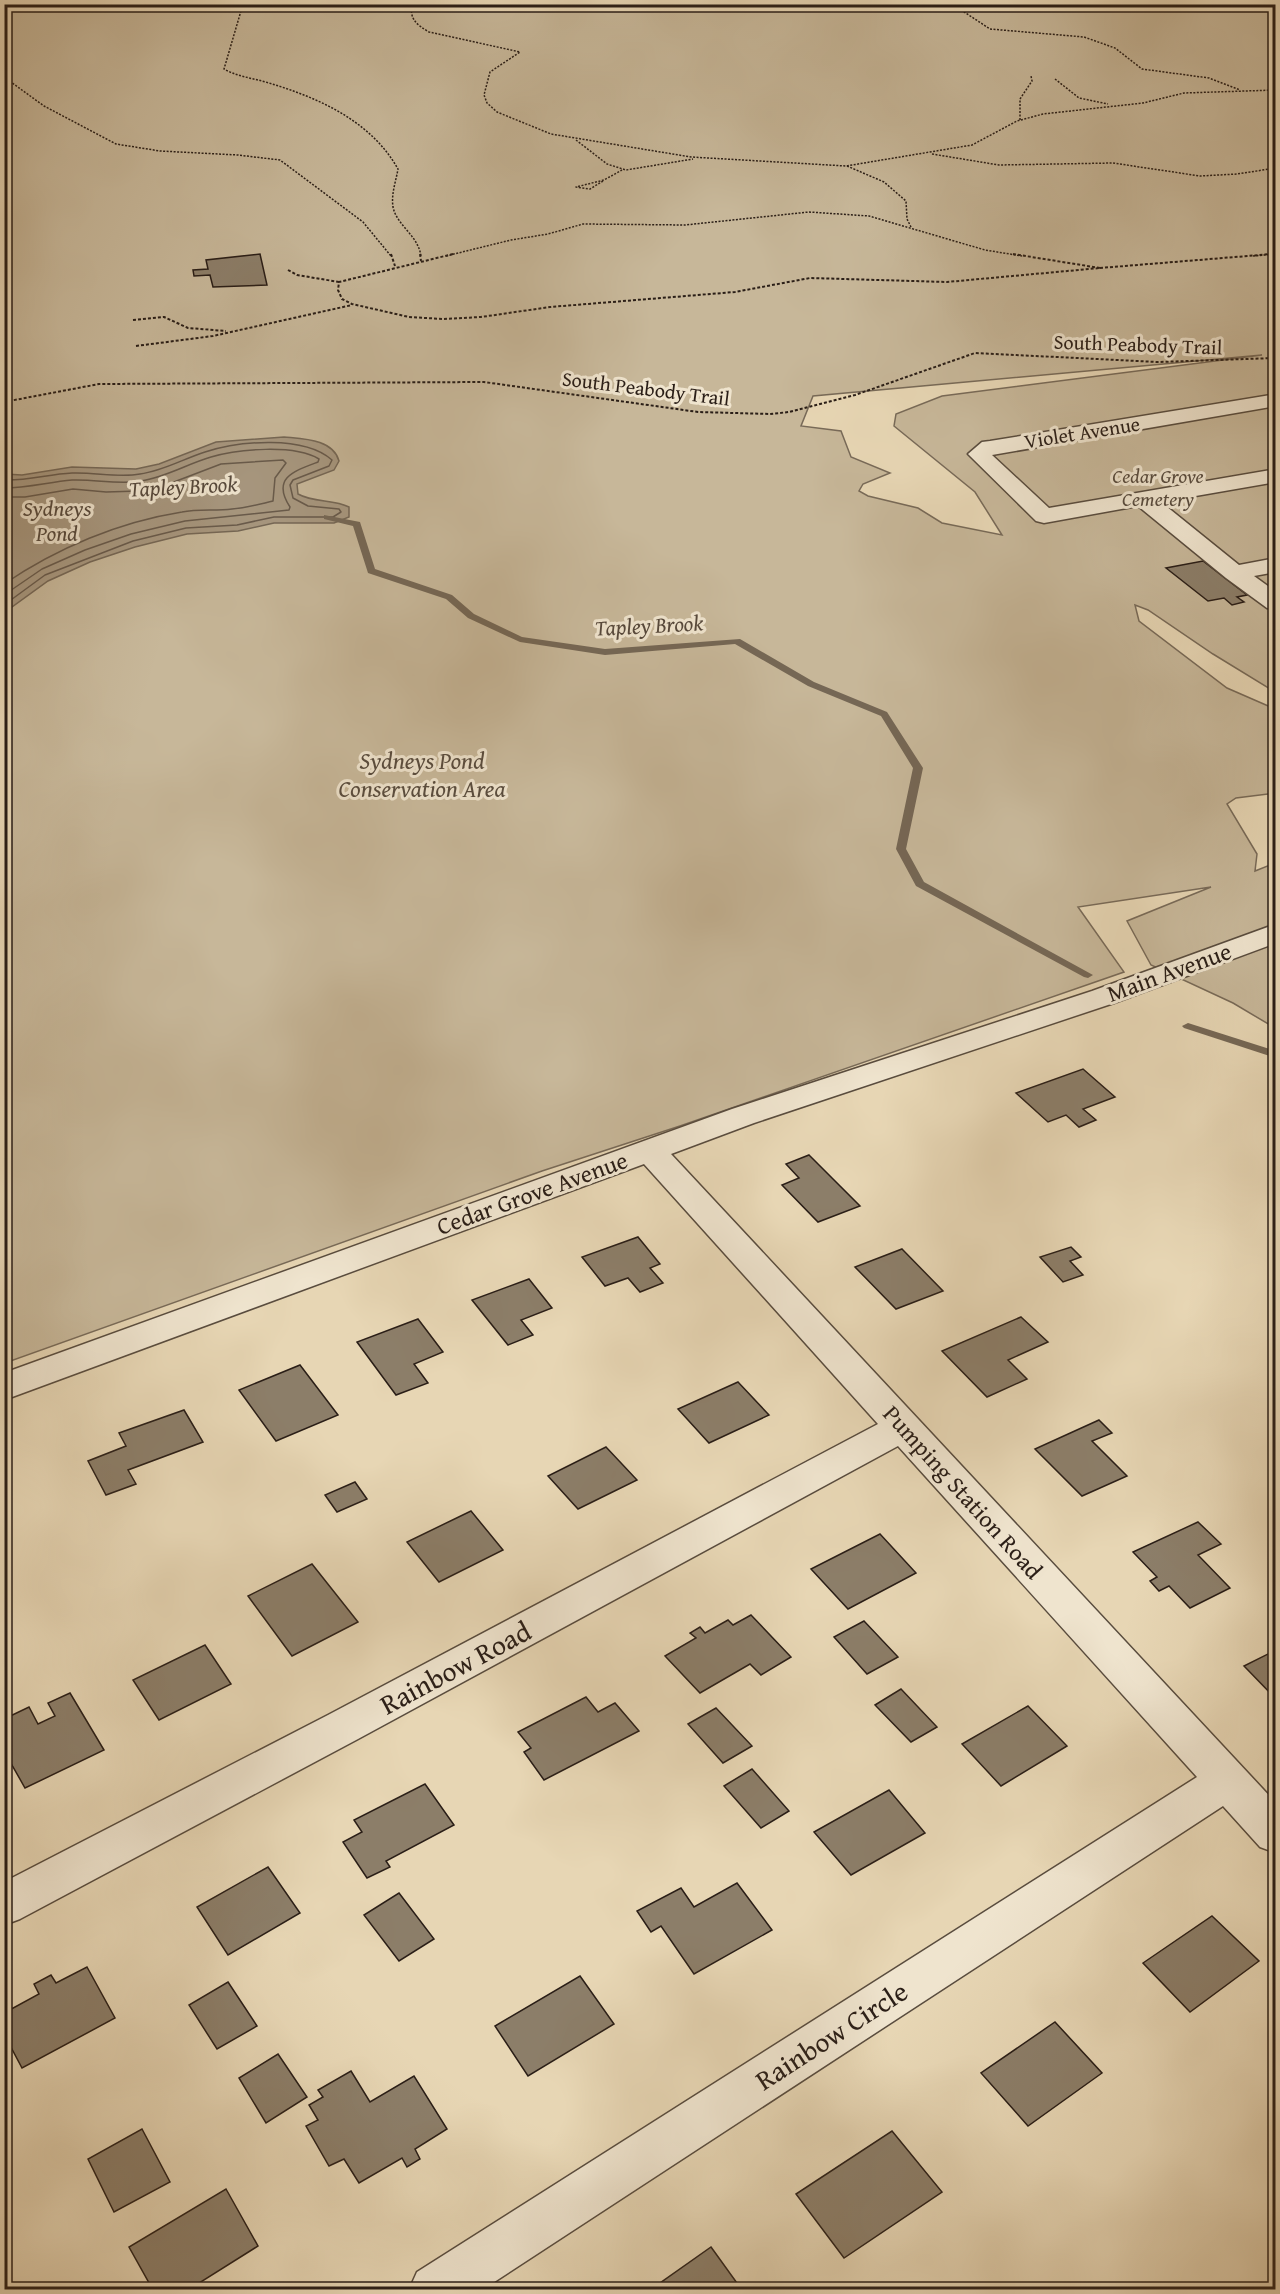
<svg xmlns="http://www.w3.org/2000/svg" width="1280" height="2294" font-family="'Gentium Book Plus',serif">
<rect width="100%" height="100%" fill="#e7d6b4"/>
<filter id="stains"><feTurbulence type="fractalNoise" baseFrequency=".00333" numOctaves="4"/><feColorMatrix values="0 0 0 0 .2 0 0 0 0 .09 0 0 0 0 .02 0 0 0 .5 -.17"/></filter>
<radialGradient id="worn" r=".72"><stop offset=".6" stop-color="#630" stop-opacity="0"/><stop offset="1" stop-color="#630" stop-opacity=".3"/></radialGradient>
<path fill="#c7b799" stroke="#786a58" stroke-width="1.5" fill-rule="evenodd" d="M5 5H1275V692L1213 654 1148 610 1135 605 1139 621 1227 688 1275 709V793L1236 798 1227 804 1257 854 1255 871 1275 863V1028L1233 1003 1151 965 1127 921 1211 887 1078 907 1124 972 680 1126 542 1171 5 1363ZM1262 355 942 396 896 414 894 426 975 492 1002 535 942 523 918 508 868 496 859 491 863 484 890 473 851 457 841 431 801 426 813 396Z"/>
<path fill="#a7977f" stroke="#756755" stroke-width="1.5" d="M284 437C303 439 333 439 339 461L334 470 297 484 298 494C314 503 333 499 349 507V517L334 523H274L238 531 187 534 135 547 90 562 48 581 5 612V474L22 475 72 467 136 469 159 464 216 442Z"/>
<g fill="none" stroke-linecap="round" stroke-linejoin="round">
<g stroke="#685a4b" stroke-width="1.5">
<path d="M4 480C27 481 49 474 72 473 95 472 118 478 140 474 163 471 183 459 205 452 239 441 304 435 332 460L329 466 293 480 290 485 293 498 308 506 339 509 341 512 333 517H274L237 525 186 528 133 541 45 575 4 605"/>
<path d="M4 488C27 488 49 482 72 480 96 479 118 485 141 481 166 477 187 464 211 457 238 449 294 444 319 459L318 462C294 471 271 478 290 507L289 510 185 521 131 534 85 550 42 569 4 595"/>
<path d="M4 497H25L73 489 106 492 139 491 166 485 221 464 283 460 286 463 275 478 273 501C260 504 246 508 232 509 216 511 198 509 182 512 119 522 57 548 4 584"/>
</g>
<g fill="#756755" fill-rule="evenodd">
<polygon points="324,515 360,522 375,569 452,595 474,614 522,637 605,649 740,639 814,682 887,712 923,768 906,849 924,882 1093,975 1088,978 1084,977 916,886 896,849 913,768 881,716 808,686 735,644 605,655 520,642 468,618 446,599 368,573 353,526 324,519"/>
<polygon points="1188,1023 1276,1051 1276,1058 1184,1028 1182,1026"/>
</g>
</g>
<g fill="#8c7e69" stroke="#2a1e17" stroke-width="1.5">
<polygon points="260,254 267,285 213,287 210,275 194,276 193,270 208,269 206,260"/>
<polygon points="1203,561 1247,595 1237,597 1244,602 1232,605 1224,598 1208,601 1166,568"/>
<polygon points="1083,1069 1115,1097 1083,1109 1096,1120 1079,1127 1066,1115 1048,1122 1016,1093"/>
<polygon points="809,1155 860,1206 818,1222 782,1185 799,1178 786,1164"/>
<polygon points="638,1237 660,1264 650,1268 663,1283 640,1292 628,1278 605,1286 582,1257"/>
<polygon points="1071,1247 1081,1257 1070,1261 1083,1275 1063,1282 1040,1257"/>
<polygon points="902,1249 943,1291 896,1309 855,1267"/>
<polygon points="529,1279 552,1308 521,1320 533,1335 508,1345 472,1300"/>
<polygon points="1021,1317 1048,1342 1008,1360 1027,1379 987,1397 942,1351"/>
<polygon points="418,1319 443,1352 414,1364 428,1383 396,1395 357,1342"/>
<polygon points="300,1365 338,1415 276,1441 239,1390"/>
<polygon points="738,1382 769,1415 709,1443 678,1409"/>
<polygon points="184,1410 203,1442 128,1470 136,1484 106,1495 88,1461 126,1446 119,1433"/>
<polygon points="1099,1420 1112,1433 1092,1441 1127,1476 1082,1496 1035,1449"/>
<polygon points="606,1447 637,1480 578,1509 548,1476"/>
<polygon points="355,1482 367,1499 337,1512 325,1495"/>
<polygon points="471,1511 503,1550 439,1582 407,1542"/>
<polygon points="1198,1522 1221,1544 1198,1555 1230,1588 1190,1608 1169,1586 1159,1591 1150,1581 1157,1577 1133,1552"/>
<polygon points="880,1534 916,1573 848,1609 811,1569"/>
<polygon points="312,1564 358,1622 292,1656 248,1596"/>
<polygon points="751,1615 791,1657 761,1675 750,1664 700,1693 665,1656 696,1638 690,1633 700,1627 705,1633 728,1620 733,1625"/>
<polygon points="864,1621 898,1657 867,1674 834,1637"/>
<polygon points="205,1645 231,1684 159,1720 133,1680"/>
<polygon points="1276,1650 1276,1699 1244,1666"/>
<polygon points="901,1689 937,1727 911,1742 875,1705"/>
<polygon points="70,1693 104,1750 25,1788 4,1751 4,1719 29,1707 38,1724 55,1716 48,1703"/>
<polygon points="586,1697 598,1712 615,1703 639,1731 544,1780 524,1752 531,1748 518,1732"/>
<polygon points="1028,1706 1067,1746 1001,1786 962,1744"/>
<polygon points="716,1708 752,1746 723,1763 688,1724"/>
<polygon points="752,1769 789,1811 761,1828 724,1786"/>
<polygon points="425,1784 454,1825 386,1861 390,1867 367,1878 343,1842 362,1832 354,1820"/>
<polygon points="889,1790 925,1833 851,1875 814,1832"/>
<polygon points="268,1867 300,1913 228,1955 197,1907"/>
<polygon points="737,1883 772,1930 694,1974 661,1926 651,1932 637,1911 681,1888 694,1907"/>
<polygon points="399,1893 434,1939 399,1961 364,1915"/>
<polygon points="1212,1916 1259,1961 1190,2012 1143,1963"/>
<polygon points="87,1967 115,2018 22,2068 4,2034 4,2013 39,1994 34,1984 51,1975 56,1983"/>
<polygon points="580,1976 614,2024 528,2076 495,2026"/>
<polygon points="228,1982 257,2026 217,2049 189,2005"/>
<polygon points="1055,2022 1102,2073 1028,2126 981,2073"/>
<polygon points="278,2054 307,2097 266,2123 239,2078"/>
<polygon points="351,2071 370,2102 414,2076 447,2129 415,2149 420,2159 407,2167 402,2158 359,2183 344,2159 329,2166 306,2126 318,2120 309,2105 323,2097 318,2090"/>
<polygon points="142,2129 170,2182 114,2212 88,2159"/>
<polygon points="892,2131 942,2192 844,2258 796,2194"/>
<polygon points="226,2189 258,2246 188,2290 153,2290 129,2247"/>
<polygon points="711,2247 742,2290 650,2290"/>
</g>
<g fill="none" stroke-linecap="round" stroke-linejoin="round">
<defs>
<g id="minor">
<polygon points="1276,394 1276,406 992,455 1049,508 1276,469 1276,482 1161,502 1239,565 1276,558 1276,572 1254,576 1276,592 1276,610 1267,608 1226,578 1138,506 1044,523 1036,521 968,454 982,442 990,441"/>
<polygon points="1276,924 1276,943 1114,1003 754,1123 671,1154 1276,1803 1276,1853 1260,1847 1223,1806 482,2290 409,2290 417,2272 1197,1777 898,1446 358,1739 20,1919 4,1925 4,1882 328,1715 878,1424 644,1164 4,1400 4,1373 732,1109 1092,991"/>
</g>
</defs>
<use href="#minor" stroke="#594c3e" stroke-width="3"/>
<g stroke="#2a1e17" stroke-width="1.5" stroke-dasharray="2 1.5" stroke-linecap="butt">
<path d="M243 4 224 69C238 77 253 78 269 83 319 98 371 121 398 169 396 181 391 194 393 207 397 226 418 235 421 256"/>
<path d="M412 4C409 19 417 25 429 32L520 52 490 72 484 95 487 103 497 112 551 134 691 157 846 166 972 145 1017 121 1043 114 1143 103 1184 93 1276 90"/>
<polyline points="952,4 990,29 1084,37 1115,48 1142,69 1209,78 1240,90"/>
<polyline points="4,77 44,106 116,144 160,151 238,155 280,160 363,222 391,256"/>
<polyline points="1055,79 1079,98 1108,104"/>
<polyline points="1020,120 1020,99 1032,81 1031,76"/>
<polyline points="576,140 607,164 626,170 693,159"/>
<polyline points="932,154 999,165 1113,163 1200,176 1237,174 1276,168"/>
<polyline points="847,166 884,182 906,201 907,219 911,227"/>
<polyline points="603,181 590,189 576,187 604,180 622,170"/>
<polyline points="446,256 511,240 548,234 583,224 685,225 809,212 869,216 985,250 1022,256"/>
<polyline points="1253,256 1276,254"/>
</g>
<g stroke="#2a1e17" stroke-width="2" stroke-dasharray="3 2" stroke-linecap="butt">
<polyline points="391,254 395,266"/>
<polyline points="420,254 421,261"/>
<polyline points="453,254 339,282 338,290 342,299 352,304 409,317 443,319 481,317 550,307 735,292 810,278 947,282 1100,268"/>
<polyline points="1013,254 1100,268"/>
<polyline points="1100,268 1272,254"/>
<polyline points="288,270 297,275 339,282"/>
<polyline points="133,320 164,317 188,328 226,331"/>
<polyline points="136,346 213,336 352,305"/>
<polyline points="4,402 99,384 484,382 698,412 770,414 789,412 855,395 975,353 1158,362 1276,358"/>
</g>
<use href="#minor" fill="#efe4ce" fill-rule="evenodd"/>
</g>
<g text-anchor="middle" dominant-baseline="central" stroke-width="6" stroke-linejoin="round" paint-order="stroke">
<g font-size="20" fill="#2a1e17" stroke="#efe4ce">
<text transform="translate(1138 344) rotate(2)">South Peabody Trail</text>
<text transform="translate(646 388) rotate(7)">South Peabody Trail</text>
<text transform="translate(1082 432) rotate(-9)">Violet Avenue</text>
</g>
<g font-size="20" font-style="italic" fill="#594c3e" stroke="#efe4ce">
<text x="1158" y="475">Cedar Grove<tspan x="1158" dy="23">Cemetery</tspan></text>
</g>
<g font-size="22" font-style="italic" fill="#56483b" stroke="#efe4ce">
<text transform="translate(183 486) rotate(-3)">Tapley Brook</text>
<text x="57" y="508">Sydneys<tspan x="57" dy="25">Pond</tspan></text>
<text transform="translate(649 625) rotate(-3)">Tapley Brook</text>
</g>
<g font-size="24" font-style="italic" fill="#594c3e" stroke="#efe4ce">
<text x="422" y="760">Sydneys Pond<tspan x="422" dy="28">Conservation Area</tspan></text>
</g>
<g font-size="24" fill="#2a1e17" stroke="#efe4ce">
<text transform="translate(1169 972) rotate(-20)">Main Avenue</text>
<text transform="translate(532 1193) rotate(-20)">Cedar Grove Avenue</text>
<text transform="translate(963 1492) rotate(48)">Pumping Station Road</text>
</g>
<g font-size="28" fill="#2a1e17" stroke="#efe4ce">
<text transform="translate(455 1667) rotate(-28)">Rainbow Road</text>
<text transform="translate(831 2035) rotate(-33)">Rainbow Circle</text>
</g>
</g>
<rect width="1280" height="2294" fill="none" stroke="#e7d6b4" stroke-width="24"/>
<rect x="6" y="6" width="1268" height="2282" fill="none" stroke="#2a1e17" stroke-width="3"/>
<rect x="12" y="12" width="1256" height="2270" fill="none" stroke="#2a1e17" stroke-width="1.5"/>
<rect width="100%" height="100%" filter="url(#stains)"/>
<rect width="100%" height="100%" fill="url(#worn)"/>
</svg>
